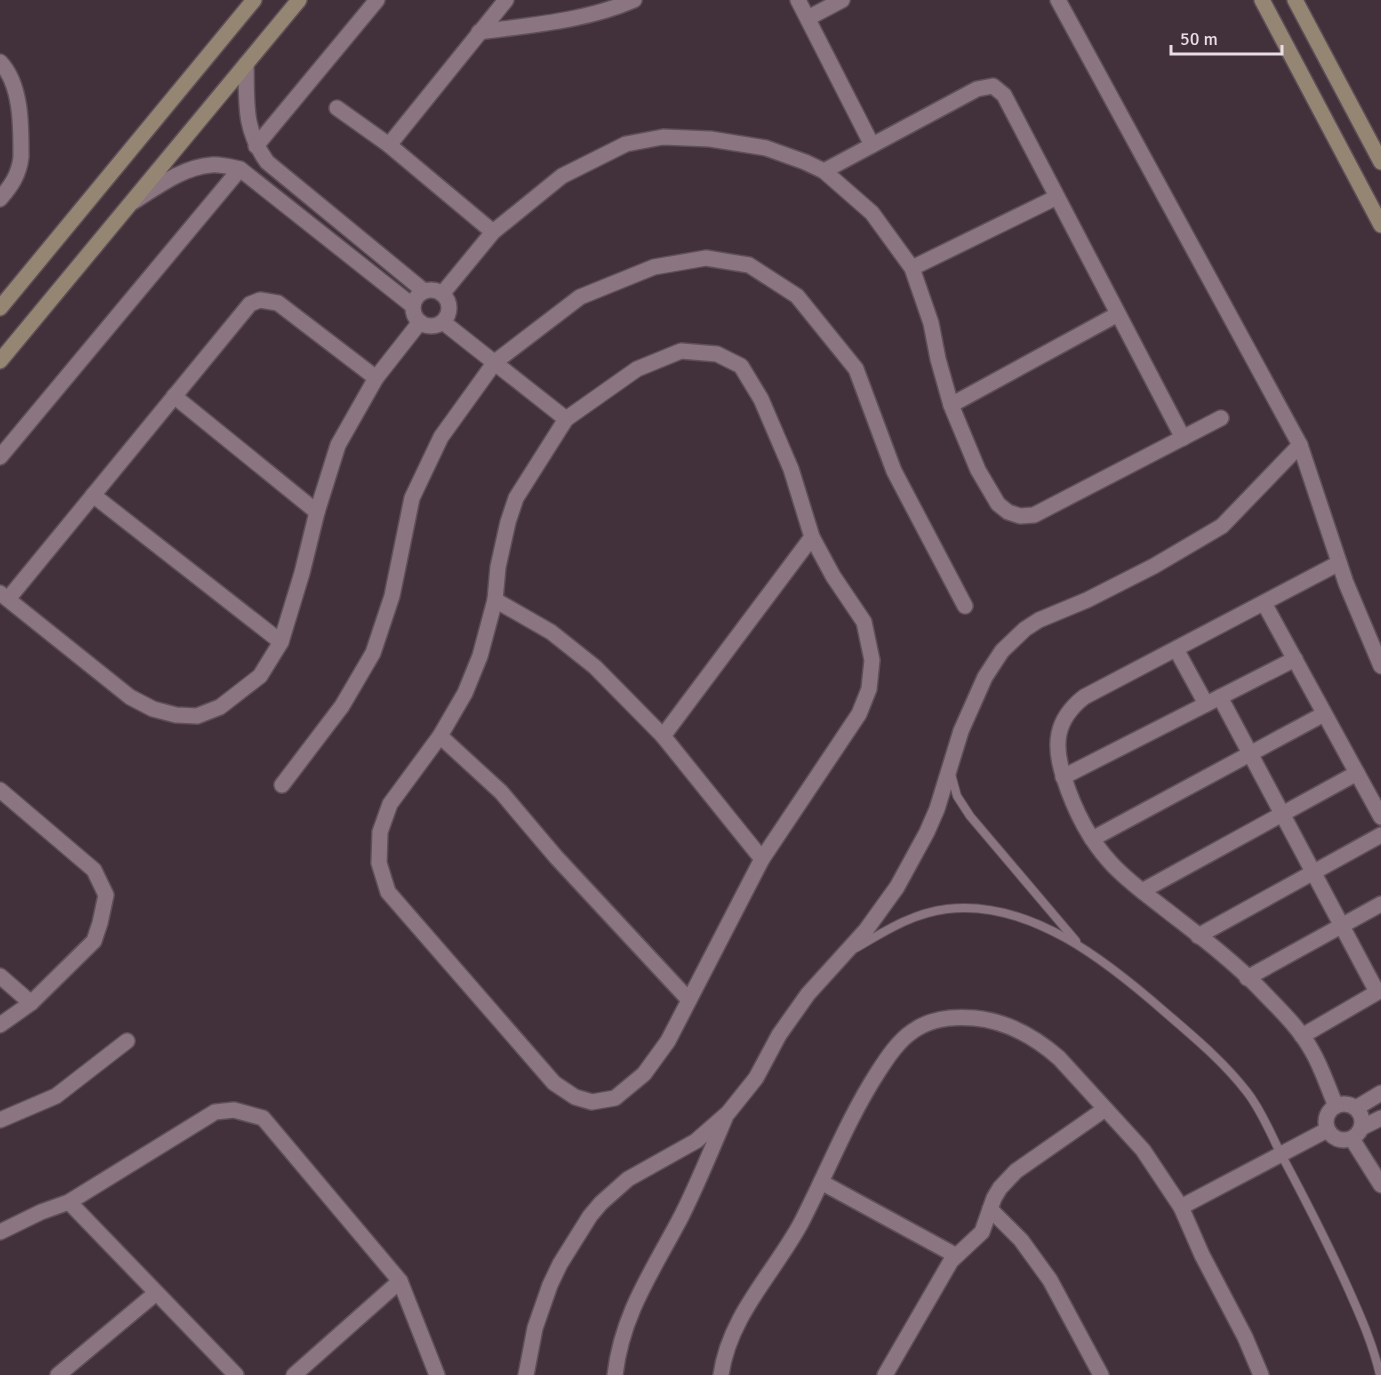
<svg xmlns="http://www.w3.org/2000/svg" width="1381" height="1375" font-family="Signika,sans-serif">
<rect width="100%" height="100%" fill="#42313a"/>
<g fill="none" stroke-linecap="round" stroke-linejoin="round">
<defs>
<g id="lane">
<polyline points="951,774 957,796 970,816 1076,941"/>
<path d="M856 948C885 931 913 913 947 909 1030 899 1108 962 1166 1013 1195 1038 1224 1062 1247 1092 1262 1111 1271 1135 1282 1156 1305 1199 1327 1242 1347 1286 1360 1315 1373 1344 1380 1375"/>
</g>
<g id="street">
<polyline points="798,0 872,145"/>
<polyline points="1058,0 1300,445 1346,583 1381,666"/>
<polyline points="808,18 842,0"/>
<path d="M479 32C531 25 586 21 634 0"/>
<path d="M0 62C22 85 21 127 21 157 19 175 11 186 0 199"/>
<path d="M246 64C247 103 243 128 267 162L424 291"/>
<polyline points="337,108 389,145"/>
<polyline points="256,146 377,0"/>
<polyline points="824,171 977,89 993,86 1004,95 1183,438"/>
<path d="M133 202C157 187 183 167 211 165 220 164 231 167 240 169L413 306"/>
<polyline points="493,232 389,145 506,0"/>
<polyline points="912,268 1057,197"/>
<circle cx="431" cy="308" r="18"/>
<polyline points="442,294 493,232 562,176 626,144 663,137 710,139 766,148 805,162 824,171 872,213 912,268 931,323 938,359 951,405 978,470 998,504 1008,512 1020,516 1034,515 1221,418"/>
<polyline points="443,322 566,419"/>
<polygon points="681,351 717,354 741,366 761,399 791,469 812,537 833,576 864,622 872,660 869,689 859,714 762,859 668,1041 644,1074 615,1098 592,1102 575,1097 554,1083 388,892 379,863 380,832 390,804 440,736 465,693 480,656 495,600 498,567 508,522 516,498 566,419 637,369"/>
<polyline points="174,396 317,512"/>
<polyline points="951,405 1118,314"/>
<polyline points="0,457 240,169"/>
<polyline points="93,495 281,642"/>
<polyline points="0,593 130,697 153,709 176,715 197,716 220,707 260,676 281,642 302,573 317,512 338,445 376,378 420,322"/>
<polyline points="8,599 250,304 260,300 278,303 376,378"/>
<polyline points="495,600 551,632 595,667 663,736 762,859"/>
<polyline points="1264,603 1381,817"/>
<polyline points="1176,649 1206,704"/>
<polyline points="1220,697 1377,992"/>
<polyline points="440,736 501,792 556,857 689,1000"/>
<polyline points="663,736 812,537"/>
<polyline points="1063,777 1295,659"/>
<polyline points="282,785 342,706 373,653 392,596 412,498 441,437 495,362 580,297 654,267 706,258 749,265 797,296 856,369 894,471 965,606"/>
<polyline points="0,790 94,870 106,895 100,923 94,941 31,1003 0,1025"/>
<polyline points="1092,839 1324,714"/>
<polyline points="1142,891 1357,773"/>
<polyline points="1198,936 1381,835"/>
<polyline points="0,976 31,1003"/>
<polyline points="1247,978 1381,904"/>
<polyline points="1302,1036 1381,990"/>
<circle cx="1344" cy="1122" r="18"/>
<path d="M1336 1106C1328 1088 1322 1068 1312 1051 1299 1027 1278 1008 1259 988 1231 959 1197 934 1165 909 1146 894 1126 880 1110 862 1088 838 1074 809 1064 778 1053 745 1055 720 1084 697L1339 563"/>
<polyline points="1356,1108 1381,1093"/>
<polyline points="0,1120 56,1096 127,1041"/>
<polyline points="1361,1128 1381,1118"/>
<polyline points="1352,1139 1381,1185"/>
<polyline points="821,1182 955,1255"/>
<polyline points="69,1202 236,1375"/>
<polyline points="990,1209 1021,1240 1050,1280 1101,1375"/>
<polyline points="0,1232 41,1212 69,1202 215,1112 234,1110 263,1118 400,1281 437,1375"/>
<polyline points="58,1375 156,1293"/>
<polyline points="294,1375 400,1281"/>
<polyline points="526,1375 535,1328 550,1285 560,1264 590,1216 601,1203 628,1179 696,1141 728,1113 756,1078 779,1035 808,994 866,930 897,887 927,832 937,809 961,731 985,677 1002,651 1025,629 1039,620 1087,600 1154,566 1222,526 1300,445"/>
<path d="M615 1375C622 1313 654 1269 682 1215 698 1183 711 1151 725 1118"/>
<path d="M721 1375C729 1316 774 1273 801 1223 827 1173 847 1120 878 1072 887 1058 898 1041 913 1031 931 1018 952 1016 974 1018 1007 1021 1034 1036 1059 1058L1143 1150 1181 1207"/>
<polyline points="885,1375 951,1261 982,1232 994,1198 1000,1188 1016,1171 1105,1109"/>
<polyline points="1261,1375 1245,1337 1202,1255 1181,1207 1327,1130"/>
</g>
<g id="secondary">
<polyline points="1262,0 1381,225"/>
<polyline points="1295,0 1381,162"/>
<polyline points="0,308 254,0"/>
<polyline points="0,361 299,0"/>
</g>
</defs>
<use href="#lane" stroke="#5e4f58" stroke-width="10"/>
<use href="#street" stroke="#5e4f58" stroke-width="18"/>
<use href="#secondary" stroke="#5e4f58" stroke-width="18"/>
<use href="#lane" stroke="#8a7580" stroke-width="8"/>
<use href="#street" stroke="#8a7580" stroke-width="15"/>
<use href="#secondary" stroke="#958674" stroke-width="15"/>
</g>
<path d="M1171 45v9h111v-9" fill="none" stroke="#e9dee4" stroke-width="3"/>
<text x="1180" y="45" font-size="18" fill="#e9dee4" stroke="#42313a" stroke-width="4.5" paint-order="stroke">50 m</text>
</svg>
